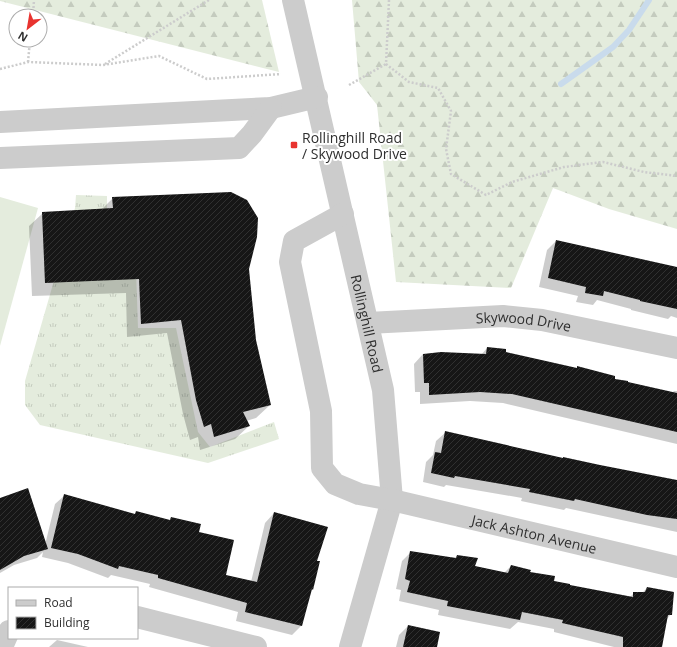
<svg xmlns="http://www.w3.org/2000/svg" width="677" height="647" font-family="'Open Sans',sans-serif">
<defs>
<pattern id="grass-tufts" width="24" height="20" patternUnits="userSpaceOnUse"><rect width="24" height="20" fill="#e4ecdd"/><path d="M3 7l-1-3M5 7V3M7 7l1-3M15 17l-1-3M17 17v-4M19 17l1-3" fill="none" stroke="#c4cbbe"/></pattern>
<pattern id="forest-firs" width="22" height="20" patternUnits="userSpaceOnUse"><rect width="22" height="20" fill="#e4ecdd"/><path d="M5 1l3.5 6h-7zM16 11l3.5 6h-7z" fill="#c4cbbe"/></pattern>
<pattern id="building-hatch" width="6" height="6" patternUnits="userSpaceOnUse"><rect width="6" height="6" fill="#161616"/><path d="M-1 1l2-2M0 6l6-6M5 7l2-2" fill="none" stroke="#303030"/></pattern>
</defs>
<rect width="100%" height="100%" fill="#fff"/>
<polygon fill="url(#grass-tufts)" points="76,195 107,196 107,243 136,269 138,328 176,328 198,432 210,447 274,422 279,439 208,463 40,425 25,405 25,381 75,208"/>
<g fill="url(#forest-firs)">
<polygon points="0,0 262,0 279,72 0,1"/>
<polygon points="352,0 677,0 677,229 609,209 553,188 511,288 396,282 377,105 359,82"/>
</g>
<polygon fill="#e4ecdd" points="0,197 38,208 0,346"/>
<g fill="#0003">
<polygon points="113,198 248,269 255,340 270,405 256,418 246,421 249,426 235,439 200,450 198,437 190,440 183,414 167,333 127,337 126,293 32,296 29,226 43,213 102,209"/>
<polygon points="556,241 677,268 677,318 671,316 668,319 631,310 631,309 597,300 593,305 576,302 578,296 539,287 547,250"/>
<polygon points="487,348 627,383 672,393 674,391 677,391 677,444 503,403 470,401 420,404 420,392 415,392 414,364 423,354 481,355"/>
<polygon points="446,432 562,459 677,481 677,532 566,508 564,510 521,501 522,498 446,485 444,487 423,482 426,462 433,455 436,441"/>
<polygon points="65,495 134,515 136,513 169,521 171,518 198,533 225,575 251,582 265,523 274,513 316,561 312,589 310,591 301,626 292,635 236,621 238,612 149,587 150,584 111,575 108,578 68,563 42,557 43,552 37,558 14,565 0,573 0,499 45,545 55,504"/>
<polygon points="411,552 455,558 457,556 474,566 504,573 511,566 569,586 629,598 634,593 642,593 647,588 671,614 667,619 661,647 614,647 554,632 554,629 518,622 510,629 438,615 439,610 399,601 401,590 396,589 402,561"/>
<polygon points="408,626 436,647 396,647 399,635"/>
<polygon points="57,640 88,647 49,647"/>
</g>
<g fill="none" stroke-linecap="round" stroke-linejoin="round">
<polyline stroke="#c9dbec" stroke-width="6" points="561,84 613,47 629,30 649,0"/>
</g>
<g fill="url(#building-hatch)">
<polygon points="231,192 247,200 258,218 257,237 249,269 256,340 271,405 243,412 250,426 214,437 211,424 204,427 196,400 181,320 141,324 139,279 45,283 42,212 113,208 112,197"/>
<polygon points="556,240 677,267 677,309 640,301 640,300 604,291 603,296 585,293 586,287 548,278"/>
<polygon points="487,347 506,349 506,352 577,368 577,366 615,376 615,379 628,381 628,382 677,393 677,432 512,394 480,392 429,395 429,383 424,383 423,354 441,352 486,354"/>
<polygon points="445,431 563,458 563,457 600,465 677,480 677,519 647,515 575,499 574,501 529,492 530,489 455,476 454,478 431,473 435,452 441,453"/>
<polygon points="28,488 48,549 24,556 0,570 0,498"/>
<polygon points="64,494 135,514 136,511 170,520 171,517 201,524 199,532 234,540 226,575 257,582 274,512 328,527 317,561 320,561 313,590 312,589 302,626 245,612 247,603 158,578 158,575 119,566 118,569 78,554 51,548"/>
<polygon points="410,551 456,558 457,555 478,558 475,566 508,573 511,565 531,570 530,572 555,576 554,581 570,584 570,585 633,597 633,592 645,592 647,587 674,592 672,615 668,615 662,647 623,647 623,637 562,623 563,620 522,612 520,620 447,606 448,601 407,592 410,581 405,579"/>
<polygon points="408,625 440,632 437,647 403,647"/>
</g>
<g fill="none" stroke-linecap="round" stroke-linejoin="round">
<g stroke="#ccc" stroke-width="2.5" stroke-dasharray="2 2" stroke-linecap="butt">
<polyline points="389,0 386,64 409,82 438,88 451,111 446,149 451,174 486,195 512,182 564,167 603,162 644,172 677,176"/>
<polyline points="33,16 34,0"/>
<polyline points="28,62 30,40"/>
<polyline points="105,64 209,0"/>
<polyline points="0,69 28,62 103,65 159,56 207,79 281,74"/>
<polyline points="349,85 386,64"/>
</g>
<g stroke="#ccc" stroke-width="22">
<path id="s1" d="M293 0 383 390 392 500 350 647"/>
<polyline points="0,122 271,108 317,97"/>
<polyline points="0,158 239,148 252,134 271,108"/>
<path id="s2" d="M343 214 294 241 290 262 321 411 322 468 335 484 359 494 392 500 677 567"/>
<path id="s3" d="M368 323 503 316 542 320 677 348"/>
<polyline points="137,617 256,647"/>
<polyline points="2,647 9,631"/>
</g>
</g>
<rect fill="#e8332f" stroke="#fff" stroke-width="1.5" x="290" y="141" width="8" height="8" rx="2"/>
<g text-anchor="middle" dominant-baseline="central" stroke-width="4" stroke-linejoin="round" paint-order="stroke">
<g font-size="14" fill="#2f2f2f" stroke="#fff" text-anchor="start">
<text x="302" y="137">Rollinghill Road<tspan x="302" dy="16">/ Skywood Drive</tspan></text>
</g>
<g font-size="14" fill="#2f2f2f" stroke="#fff">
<text stroke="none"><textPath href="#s3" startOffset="156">Skywood Drive</textPath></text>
<text stroke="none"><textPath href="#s1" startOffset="332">Rollinghill Road</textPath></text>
<text stroke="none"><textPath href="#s2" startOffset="513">Jack Ashton Avenue</textPath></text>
</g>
</g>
<rect x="8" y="587" width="130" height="52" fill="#ffffff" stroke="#acacac"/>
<rect x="16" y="600" width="20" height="6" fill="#cccccc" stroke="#acacac"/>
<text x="44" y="607" font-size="12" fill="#2f2f2f">Road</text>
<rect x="16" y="617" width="20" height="12" fill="url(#building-hatch)" stroke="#acacac"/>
<text x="44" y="627" font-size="12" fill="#2f2f2f">Building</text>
<g transform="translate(28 28) rotate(211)"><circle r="19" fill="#ffffff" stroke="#acacac"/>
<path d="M0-3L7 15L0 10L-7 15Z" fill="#e8332f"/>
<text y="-6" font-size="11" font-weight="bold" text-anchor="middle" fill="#2f2f2f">N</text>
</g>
</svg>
